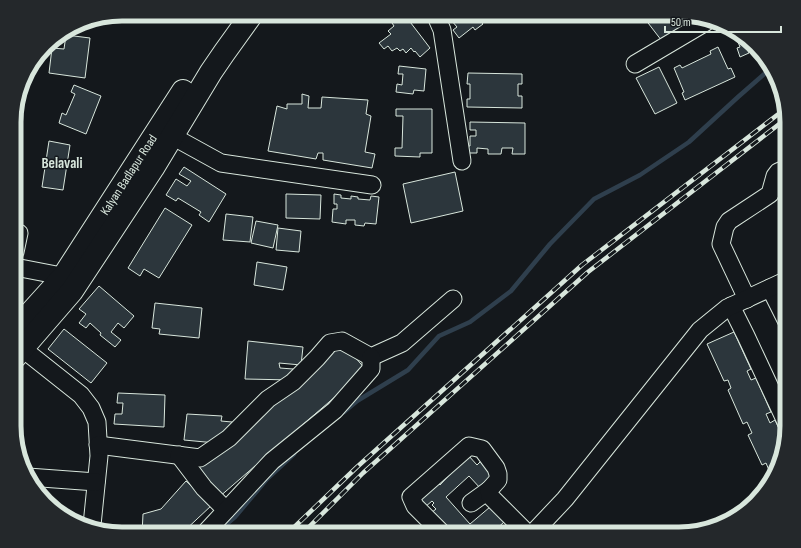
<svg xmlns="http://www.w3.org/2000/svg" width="801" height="548" font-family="'Sofia Sans Condensed',sans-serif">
<rect width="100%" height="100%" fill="#14181c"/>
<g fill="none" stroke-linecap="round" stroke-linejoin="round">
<g stroke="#2f3f4d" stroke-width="4.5">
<polyline points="344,412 357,401 408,370 439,336 470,322 511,291 550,244 594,199 640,175 689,142 738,97 771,68"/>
<polyline points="215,534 235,517 267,479 294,454"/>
</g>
</g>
<g fill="#2c363c" stroke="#d8e6dc">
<polygon points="391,14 404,14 430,48 420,57 415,51 414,52 411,48 406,53 403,49 400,51 397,48 392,51 388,46 384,49 379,43 391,34 388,31 394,26 390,20 393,17"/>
<polygon points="446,14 475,14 483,24 475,30 473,27 459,38 453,30 457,27"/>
<polygon points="650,14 654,14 655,17 659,14 686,14 698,19 665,45 645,19"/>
<polygon points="734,32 744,36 753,46 747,49 749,53 740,57 737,48 740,47"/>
<polygon points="66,35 90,38 85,78 49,73 52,48 64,49"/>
<polygon points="718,47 728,69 731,68 735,77 685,100 682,93 684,92 674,68 680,65 682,68 711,54 710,51"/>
<polygon points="31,65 28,87 22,87 28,68"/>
<polygon points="399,66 426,69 424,91 414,90 413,94 396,92 397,84 402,85 403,74 398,74"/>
<polygon points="659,67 677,103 655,114 636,78"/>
<polygon points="468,73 522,74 522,84 518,84 518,96 522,96 522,108 467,107 467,99 470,99 470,84 467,84"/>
<polygon points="74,85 101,96 86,134 59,123 62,113 66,115 75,94 71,92"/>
<polygon points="302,94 309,96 308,108 321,108 322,97 368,100 366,114 371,116 365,152 375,154 372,168 323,160 323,153 318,153 316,159 268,151 277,106 287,109 287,104 302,104"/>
<polygon points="396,109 432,109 432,153 420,153 420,157 395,156 395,148 402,148 403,116 396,116"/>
<polygon points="470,122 525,123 525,154 512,154 513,148 502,148 501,154 488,154 488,149 477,148 477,153 465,153 465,146 470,146 470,136 476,136 476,130 470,130"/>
<polygon points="49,141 70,145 63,190 42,187"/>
<polygon points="184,167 226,194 209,222 199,215 201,212 178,198 176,201 166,195 176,179 187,186 191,181 179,174"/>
<polygon points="455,172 463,211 411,223 403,184"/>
<polygon points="286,194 321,195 320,219 286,218"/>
<polygon points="334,194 341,195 341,198 351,199 351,196 358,197 358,199 370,200 371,196 379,197 376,224 365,223 364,226 355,225 355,220 346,220 346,224 332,222 333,209 337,209 337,204 334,204"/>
<polygon points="165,208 192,225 159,278 144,269 140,276 128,268"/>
<polygon points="226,214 253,217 250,242 223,240"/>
<polygon points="256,221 278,225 273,248 251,243"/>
<polygon points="278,228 301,231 299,252 276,250"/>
<polygon points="257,262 287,267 283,290 254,285"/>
<polygon points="99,286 134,316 124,328 118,323 111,332 121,340 115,347 100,335 101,333 90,323 86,328 79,323 86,314 79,309"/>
<polygon points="155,303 202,308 199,338 159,334 160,329 152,328"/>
<polygon points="64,329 107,363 91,383 48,349"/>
<polygon points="734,332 751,369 747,371 751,380 756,378 771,412 766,414 770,423 775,420 784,440 771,475 766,463 762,465 748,435 752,433 747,422 743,424 728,390 731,388 728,380 724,381 707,344"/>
<polygon points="248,341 303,347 301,365 279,363 280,368 293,369 292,380 245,379"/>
<polygon points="343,343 366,370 218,498 195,471"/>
<polygon points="118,393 165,395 164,427 114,424 115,414 122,414 123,403 117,403"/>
<polygon points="187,414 222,416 221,421 232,422 234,428 216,443 184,440"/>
<polygon points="468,455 477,465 481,461 495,476 481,489 469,476 446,497 470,524 490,507 504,522 491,534 450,534 431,513 436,509 432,505 434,503 432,501 425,507 417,498 436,481 440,485"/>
<polygon points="186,481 212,505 181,534 142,534 143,514 161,509"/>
</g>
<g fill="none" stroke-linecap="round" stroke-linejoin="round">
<defs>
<g id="minor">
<polyline points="435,14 442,30 462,161"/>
<polyline points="635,64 706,22"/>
<polyline points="160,136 172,136 221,163 372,185"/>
<polyline points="15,252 19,233"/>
<polyline points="15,267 72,278"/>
<polyline points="770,288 787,322"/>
<polyline points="747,299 721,244 725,227 729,221 770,194 775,176 778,172 787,168"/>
<polyline points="731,306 746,336 787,424"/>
<polyline points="15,341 23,349 81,395 91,408 97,422 99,456 92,525"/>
<polyline points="98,445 200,458 229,438 268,399 293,382 317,358 330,343 342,341 371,357 402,343 453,299"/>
<polyline points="179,455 204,488 226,510"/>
<polyline points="28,477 96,482"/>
<polyline points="471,503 489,490"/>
<polyline points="204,534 272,461 335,410 371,369 371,357"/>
<polyline points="443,534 415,506 411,497 469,446 482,449 496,468 498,474 498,480 489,490 490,496 528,534"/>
<polyline points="532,534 565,499 700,330 727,308 787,280"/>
</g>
<g id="major">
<path id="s1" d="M15 330 63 277 183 91"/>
<polyline points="15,357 72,291 153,168 211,72 224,53 252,14"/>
</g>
</defs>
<use href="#minor" stroke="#d8e6dc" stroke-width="19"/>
<use href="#major" stroke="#d8e6dc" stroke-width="24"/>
<use href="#minor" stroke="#14181c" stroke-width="17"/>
<use href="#major" stroke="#14181c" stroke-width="22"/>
<defs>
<g id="rail">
<polyline points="287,534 357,467 582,265 785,109"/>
<polyline points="302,534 363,473 588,272 787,118"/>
</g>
</defs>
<use href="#rail" stroke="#d8e6dc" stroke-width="4.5"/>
<use href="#rail" stroke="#14181c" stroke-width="3" stroke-dasharray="9" stroke-linecap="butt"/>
</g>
<g text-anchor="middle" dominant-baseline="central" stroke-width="3" stroke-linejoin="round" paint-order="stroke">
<g font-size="13" fill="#d8e6dc" stroke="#14181c">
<text stroke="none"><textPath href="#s1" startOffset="193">Kalyan Badlapur Road</textPath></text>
</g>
<g font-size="15" font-weight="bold" fill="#d8e6dc" stroke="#14181c">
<text x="62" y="163">Belavali</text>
</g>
</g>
<path d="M0 0H801V548H0ZM122 21H679A101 101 0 0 1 780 122V426A101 101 0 0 1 679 527H122A101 101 0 0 1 21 426V122A101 101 0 0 1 122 21Z" fill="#24282b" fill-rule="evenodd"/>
<path fill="none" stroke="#d8e6dc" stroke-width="5" d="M122 21H679A101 101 0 0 1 780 122V426A101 101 0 0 1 679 527H122A101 101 0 0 1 21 426V122A101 101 0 0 1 122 21Z"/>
<path d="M665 26v6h116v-6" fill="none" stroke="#d8e6dc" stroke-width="2"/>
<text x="671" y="26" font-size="12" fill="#d8e6dc" stroke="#14181c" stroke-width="3" paint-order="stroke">50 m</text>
</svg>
